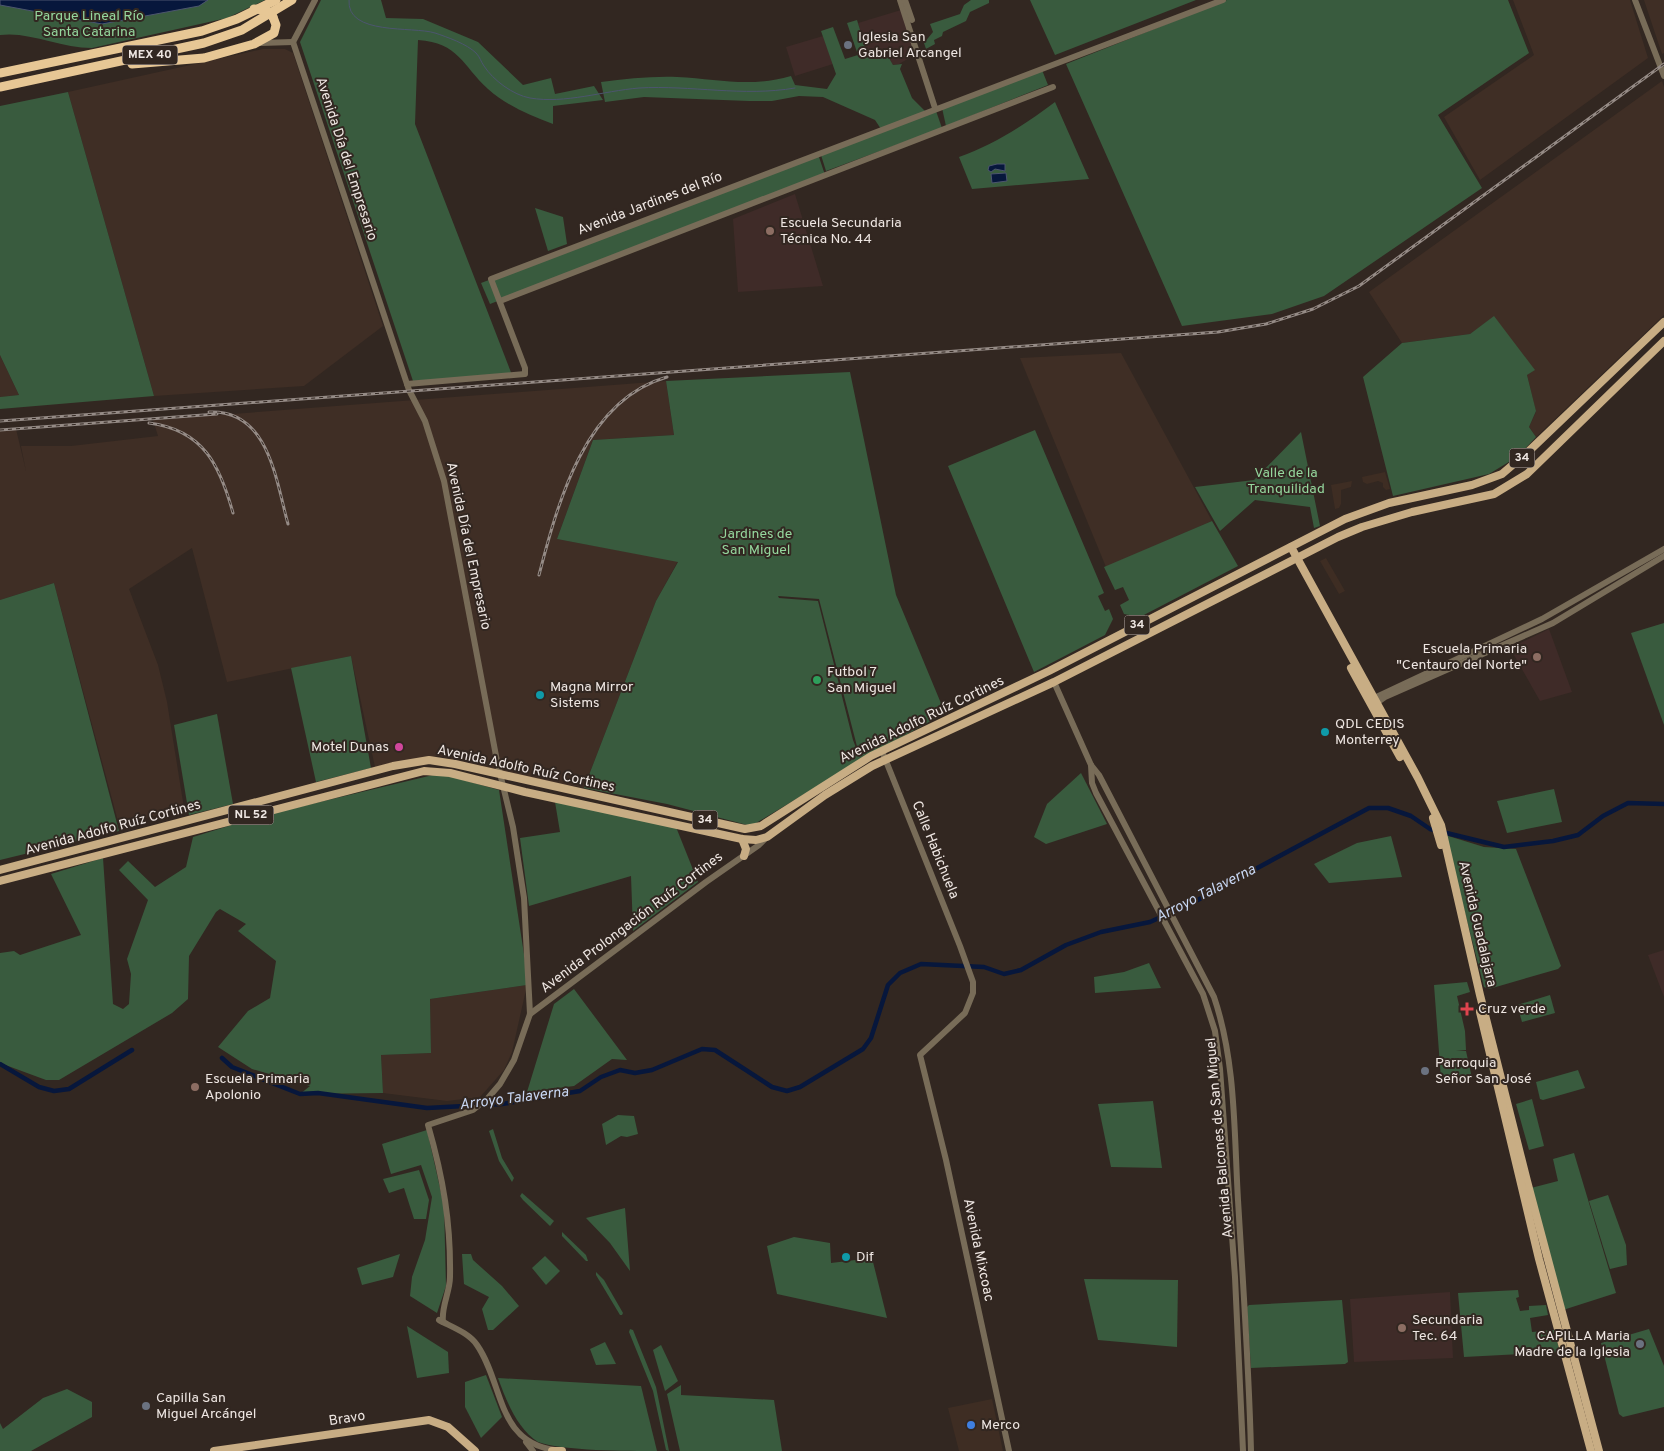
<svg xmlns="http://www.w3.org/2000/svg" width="1664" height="1451" font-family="Overpass,sans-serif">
<rect width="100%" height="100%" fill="#322721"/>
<g fill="#3e2d23">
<polygon points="1385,472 1390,489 1386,490 1383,487 1383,483 1378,481 1367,484 1363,482 1362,477"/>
<polygon points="1352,481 1351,487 1341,490 1341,504 1339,508 1335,509 1331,485"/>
<polygon points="1326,558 1345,591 1339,594 1320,561"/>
<polygon points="992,1399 1003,1451 959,1451 948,1408"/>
</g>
<g fill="#3f2e25">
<polygon points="1513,0 1630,0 1648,58 1480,180 1444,117 1534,55"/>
<polygon points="1644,0 1664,0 1664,53 1662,54"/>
<polygon points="263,49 285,49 293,53 383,326 304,386 154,396 68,92"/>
<polygon points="1662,81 1664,87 1664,315 1536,437 1529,427 1536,412 1527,375 1534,370 1494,317 1470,334 1402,343 1369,292"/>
<polygon points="1121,353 1212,521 1106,567 1020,358"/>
<polygon points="0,355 19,395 0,397"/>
<polygon points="666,381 674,435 593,440 557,539 678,561 656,601 584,788 499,772 439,756 375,767 351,656 227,682 192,548 129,589 158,665 167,702 184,808 119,825 54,583 0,600 0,430 16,429 26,471 21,446 71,446 158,436 153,420"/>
<polygon points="527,985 512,1052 504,1070 480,1097 447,1101 383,1093 381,1055 431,1053 430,999"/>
</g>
<g fill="#3f2b28">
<polygon points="901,10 916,54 899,64 893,65 889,58 868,56 858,23"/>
<polygon points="823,36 833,64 795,76 786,47"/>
<polygon points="795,194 823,286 738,292 733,219"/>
<polygon points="1549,629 1572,692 1540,701 1510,648"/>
<polygon points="1664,950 1664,997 1648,955"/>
<polygon points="1450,1292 1453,1358 1354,1362 1350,1299"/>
</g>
<g fill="#395b3e" fill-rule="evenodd">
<path d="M0 0H265L227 18 92 48C60 48 29 31 0 35Z"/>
<path d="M321 0H381L386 18 423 19 478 42 523 85 551 78 555 94 594 86 603 100 553 106V124C530 115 507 106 488 89 462 65 459 43 418 40L415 124 512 375 413 381 300 42Z"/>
<polygon points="971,0 989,0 989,3 970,12 966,21 943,32 942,36 934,40 935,44 926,49 924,43 933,32 930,24 960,14 964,5"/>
<polygon points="1030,0 1196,0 1055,55"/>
<polygon points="1227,0 1508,0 1529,53 1438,115 1482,188 1324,296 1272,314 1182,326 1066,64"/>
<path d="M857 20 868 56 889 58 893 65 902 64 900 69 912 98 926 112 881 129 875 120 823 97 799 96 772 101H749L644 97 605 102 601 82C626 79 652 76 677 77 719 79 749 88 791 76L795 85 827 89 836 74 821 31 833 27 845 59 858 55 847 23Z"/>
<polygon points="1042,70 1048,85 946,126 942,108"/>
<polygon points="68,92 154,396 0,409 0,397 19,395 0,355 0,106"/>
<path d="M1055 102 1089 179 972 189 959 157C996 144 1024 125 1055 102Z"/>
<polygon points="936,111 942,128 826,171 821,155"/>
<polygon points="818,154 825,175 490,304 481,283"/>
<polygon points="535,208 563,217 567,244 548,251"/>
<polygon points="1494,316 1535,370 1527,375 1536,411 1529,427 1536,437 1517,457 1489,474 1393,496 1363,377 1402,343 1470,334"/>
<path d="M850 372 896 595 945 713 861 760 751 826 667 804 584 788 656 601 678 562 557 539 593 440 674 435 666 381ZM778 596 819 599 860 758 853 740 818 601 779 598Z"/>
<polygon points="1035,430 1104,593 1098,596 1105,611 1109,609 1113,619 1105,635 1034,672 948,466"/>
<polygon points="1301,432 1320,526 1314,528 1310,507 1255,500 1220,531 1195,487 1254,480"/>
<polygon points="1212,521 1238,566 1140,617 1124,614 1120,605 1129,600 1123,587 1115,590 1104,567"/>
<polygon points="54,583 119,831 0,860 0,600"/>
<polygon points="1664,623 1664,725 1631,633"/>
<polygon points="351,656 371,768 316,782 291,668"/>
<polygon points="217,714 233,804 189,815 174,725"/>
<polygon points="1081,773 1107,824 1046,844 1034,837 1047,804"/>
<polygon points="433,775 449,776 499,790 525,961 527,985 430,999 431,1053 381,1055 383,1093 300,1094 310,1086 252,1069 218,1047 248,1011 270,998 276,961 238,931 246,924 220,909 216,912 189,956 188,999 172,1013 59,1080 46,1080 0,1063 0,953 14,951 20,955 81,935 51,874 103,858 113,1004 123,1009 129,1004 131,974 127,959 148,900 119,870 128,861 155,887 186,867 193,837 261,816"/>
<polygon points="1554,789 1562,822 1507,833 1497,801"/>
<polygon points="555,802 676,827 698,882 633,931 631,876 529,906 520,838 560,832"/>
<polygon points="1445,835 1484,847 1516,849 1561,966 1558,969 1489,989 1484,987"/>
<polygon points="1391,836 1402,877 1329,883 1314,864 1357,843"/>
<polygon points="1149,963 1161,988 1095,993 1094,977 1124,972"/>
<polygon points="1467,982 1470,992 1457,996 1465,1031 1466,1050 1456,1051 1466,1051 1472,1078 1441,1079 1434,985"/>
<polygon points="574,989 627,1060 612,1059 574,1086 527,1092 554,1004"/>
<polygon points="1550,995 1555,1013 1522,1022 1517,1005"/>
<polygon points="1578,1070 1585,1088 1543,1100 1540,1099 1536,1082"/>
<polygon points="1532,1099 1544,1146 1529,1150 1516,1104"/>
<polygon points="1153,1101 1162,1168 1111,1167 1098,1104"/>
<polygon points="618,1115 634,1116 638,1134 627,1137 621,1136 606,1145 602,1124"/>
<polygon points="493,1129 502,1158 514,1178 512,1182 499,1161 489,1131"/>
<polygon points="427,1130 444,1206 446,1286 437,1313 410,1296 412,1277 425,1240 432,1197 421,1165 391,1174 382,1144"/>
<polygon points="1574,1153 1616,1293 1563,1310 1531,1188 1558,1181 1553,1159"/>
<polygon points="419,1170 429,1200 426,1219 414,1219 404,1188 389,1193 383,1179"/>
<polygon points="522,1193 554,1221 550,1226 523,1200 520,1196"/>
<polygon points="1608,1195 1626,1245 1627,1265 1610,1269 1589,1201"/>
<polygon points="625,1208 630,1271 610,1243 586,1218"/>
<polygon points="562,1232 586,1255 588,1261 586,1261 562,1236"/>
<polygon points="794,1237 830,1243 831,1263 872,1258 887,1318 777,1294 767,1246"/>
<polygon points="400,1254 393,1277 362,1285 357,1268"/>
<polygon points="462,1254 471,1254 473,1260 502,1286 519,1306 493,1330 488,1330 482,1309 489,1297 464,1284"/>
<polygon points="545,1256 560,1271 546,1285 532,1268"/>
<polygon points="596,1272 604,1280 623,1313 622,1315 620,1315 596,1275"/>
<polygon points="1084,1279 1178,1280 1177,1347 1098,1340"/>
<polygon points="1518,1290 1519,1297 1516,1298 1520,1311 1529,1310 1529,1306 1546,1305 1548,1315 1530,1318 1532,1332 1554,1330 1560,1352 1464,1357 1458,1293"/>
<polygon points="1342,1300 1348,1362 1345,1364 1251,1368 1247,1307 1249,1305"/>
<polygon points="407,1326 448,1352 449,1373 417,1378"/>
<polygon points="630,1329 633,1330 656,1387 669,1451 666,1450 653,1391 629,1332"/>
<polygon points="1649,1329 1664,1366 1664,1407 1623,1417 1619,1414 1601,1343"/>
<polygon points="605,1342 616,1364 596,1365 590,1349"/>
<polygon points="661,1345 678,1381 665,1391 653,1350"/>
<polygon points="486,1375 502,1417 481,1438 465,1407 465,1382"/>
<path d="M498 1378 641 1386 657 1451C628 1451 563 1451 538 1442 517 1429 506 1400 498 1378Z"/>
<polygon points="681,1385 681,1395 774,1400 782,1451 680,1451 667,1394"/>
<polygon points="67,1389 92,1402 92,1417 31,1451 0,1451 0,1423 3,1429 43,1398"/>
</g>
<g fill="#07173c" stroke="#4c556e">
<polygon points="0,0 208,0 199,6 102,24 0,5"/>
<polygon points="997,164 1005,164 1005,171 995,169 991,172 988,170 989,166"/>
<polygon points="1006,173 1007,181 992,183 991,174"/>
</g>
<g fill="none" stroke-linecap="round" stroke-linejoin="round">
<path stroke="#4c556e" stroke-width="1" d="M349 0C346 36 413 26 435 33 447 37 467 44 476 53 480 57 481 62 484 66 493 80 513 95 530 98 565 104 603 91 639 88 691 85 743 97 795 88"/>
<g stroke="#07173c" stroke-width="4.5">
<polyline points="222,1058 232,1067 300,1094 318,1093 427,1108 502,1104 580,1091 601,1077 620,1070 635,1073 652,1070 702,1049 715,1050 772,1087 787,1091 800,1087 863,1049 871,1038 888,985 900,973 921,964 984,967 1004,974 1021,970 1066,945 1101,932 1150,922 1194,902 1369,808 1388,808 1411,816 1430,829 1504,847 1553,841 1578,835 1603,816 1628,803 1664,804"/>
<polyline points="0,1064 39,1087 54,1091 69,1089 132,1050"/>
</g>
<g stroke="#786c58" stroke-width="6">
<polyline points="900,0 935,108"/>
<polyline points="905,0 912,20"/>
<polyline points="1635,0 1664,76"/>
<path d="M293 42 409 390 425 421 444 481 497 761 513 827 524 898 530 1014 514 1060 500 1084 488 1098 473 1110 428 1125C443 1177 451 1223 450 1277 450 1292 441 1307 443 1322"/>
<polyline points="293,42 315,0"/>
<polyline points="260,43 293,42"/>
<polyline points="500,301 1053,87"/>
<polyline points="407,384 525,374 525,368 491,279 1223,0"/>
<path d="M1054 682 1091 765 1099 775 1214 997C1236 1062 1234 1132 1238 1200 1243 1284 1249 1367 1251 1451"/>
<polyline points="1370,700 1542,619 1664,549"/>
<polyline points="1375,704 1385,697 1553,623 1664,556"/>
<polyline points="882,751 960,946 973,982 973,993 965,1013 920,1055 946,1160 1009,1451"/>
<polyline points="1091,765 1092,783 1096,793 1203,994 1215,1031 1220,1069 1235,1277 1243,1451"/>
<polyline points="530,1014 706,882 759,845 767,837"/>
<path d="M439 1320C452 1327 469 1333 477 1345 504 1384 496 1442 555 1450"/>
<polyline points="526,1442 533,1451"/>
</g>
<g stroke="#c8ad84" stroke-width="8">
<polyline points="1291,547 1418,778 1441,825 1480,995 1527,1181 1599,1451"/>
<polyline points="1351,668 1400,757"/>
<polyline points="1433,818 1441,845"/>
<polyline points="742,839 746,849 744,856"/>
<polyline points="0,870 393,766 429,760 455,764 745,829 761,826 871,756 1049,671 1345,519 1389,503 1472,485 1502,474 1529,451 1664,322"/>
<polyline points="0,881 424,771 450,773 525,792 742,839 756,840 767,837 825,795 872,766 1054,682 1338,537 1362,527 1412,512 1494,494 1527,474 1664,341"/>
<polyline points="1480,1012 1539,1259 1591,1451"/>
<polyline points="214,1451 429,1420 448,1427 475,1451"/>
<polyline points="552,1451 562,1451"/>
</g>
<g stroke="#e7c795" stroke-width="9">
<polyline points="132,64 204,58 254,44 274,33 276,25 273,17"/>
<polyline points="0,73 202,31 237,19 276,0"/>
<polyline points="0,87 204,43 242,30 292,0"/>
</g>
<defs>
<g id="rail">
<path d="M209 412C269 409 276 481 288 524"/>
<polyline points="0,421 1218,332 1266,324 1313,309 1359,286 1664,64"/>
<path d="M149 423C204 430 220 466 233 513"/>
<polyline points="0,430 217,414"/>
<path d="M539 575C558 502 585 400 667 377"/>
</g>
</defs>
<use href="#rail" stroke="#958b86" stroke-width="3"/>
<use href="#rail" stroke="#322721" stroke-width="1" stroke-dasharray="4" stroke-linecap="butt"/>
<polyline stroke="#e7c795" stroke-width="9" points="254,9 266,10 273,17"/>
</g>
<g fill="#6b7280" stroke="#322721" stroke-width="2">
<circle cx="848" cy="45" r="5"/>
<circle cx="1425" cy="1071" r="5"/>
<circle cx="1640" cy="1344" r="5"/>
<circle cx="146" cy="1406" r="5"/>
</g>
<g fill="#8d6e63" stroke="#322721" stroke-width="2">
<circle cx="770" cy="231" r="5"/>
<circle cx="1537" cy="657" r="5"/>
<circle cx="195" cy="1087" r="5"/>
<circle cx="1402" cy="1328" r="5"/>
</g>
<circle fill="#2e9e5b" stroke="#322721" stroke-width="2" cx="817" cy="680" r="5"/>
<g fill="#0f9aa8" stroke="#322721" stroke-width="2">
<circle cx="540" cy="695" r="5"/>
<circle cx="1325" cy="732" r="5"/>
<circle cx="846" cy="1257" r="5"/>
</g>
<circle fill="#d1479c" stroke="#322721" stroke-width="2" cx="399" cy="747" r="5"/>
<path fill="#e0444e" stroke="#322721" stroke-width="2" d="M1464.5 1001.5h5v5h5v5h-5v5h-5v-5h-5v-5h5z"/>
<circle fill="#3f7fe0" stroke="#322721" stroke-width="2" cx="971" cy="1425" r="5"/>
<g text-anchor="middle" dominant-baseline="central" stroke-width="4" stroke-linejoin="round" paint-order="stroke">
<g fill="#322721" stroke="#b6ada8" stroke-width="1">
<rect x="122.5" y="45.5" width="55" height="19" rx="4"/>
<rect x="1509.5" y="448.5" width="25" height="19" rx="4"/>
<rect x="1124.5" y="615.5" width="25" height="19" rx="4"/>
<rect x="228.5" y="805.5" width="45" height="19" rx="4"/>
<rect x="692.5" y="810.5" width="25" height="19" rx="4"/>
</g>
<g font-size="12" font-weight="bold" fill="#eee6e2">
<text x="150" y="55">MEX 40</text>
<text x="1522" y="458">34</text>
<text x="1137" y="625">34</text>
<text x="251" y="815">NL 52</text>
<text x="705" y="820">34</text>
</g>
<g font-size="14" fill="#95d79d" stroke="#322721">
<text x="89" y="16">Parque Lineal Río<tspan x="89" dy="16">Santa Catarina</tspan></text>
<text x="1286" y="473">Valle de la<tspan x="1286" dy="16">Tranquilidad</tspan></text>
<text x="756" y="534">Jardines de<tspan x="756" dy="16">San Miguel</tspan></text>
</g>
<g font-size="14" fill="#eee6e2" stroke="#322721" text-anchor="start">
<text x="858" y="37">Iglesia San<tspan x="858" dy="16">Gabriel Arcangel</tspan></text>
<text x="780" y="223">Escuela Secundaria<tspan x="780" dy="16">Técnica No. 44</tspan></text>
<text x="1527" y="649" text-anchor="end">Escuela Primaria<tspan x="1527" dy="16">"Centauro del Norte"</tspan></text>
<text x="827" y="672">Futbol 7<tspan x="827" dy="16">San Miguel</tspan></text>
<text x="550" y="687">Magna Mirror<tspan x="550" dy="16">Sistems</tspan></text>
<text x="1335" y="724">QDL CEDIS<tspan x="1335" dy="16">Monterrey</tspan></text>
<text x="389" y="747" text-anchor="end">Motel Dunas</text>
<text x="1478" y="1009">Cruz verde</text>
<text x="1435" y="1063">Parroquia<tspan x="1435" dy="16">Señor San José</tspan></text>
<text x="205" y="1079">Escuela Primaria<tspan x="205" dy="16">Apolonio</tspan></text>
<text x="856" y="1257">Dif</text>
<text x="1412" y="1320">Secundaria<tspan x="1412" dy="16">Tec. 64</tspan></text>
<text x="1630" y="1336" text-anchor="end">CAPILLA Maria<tspan x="1630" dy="16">Madre de la Iglesia</tspan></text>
<text x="156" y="1398">Capilla San<tspan x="156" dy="16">Miguel Arcángel</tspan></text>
<text x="981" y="1425">Merco</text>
</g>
<g font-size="14" fill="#eee6e2" stroke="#322721">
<text transform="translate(346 159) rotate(72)">Avenida Día del Empresario</text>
<text transform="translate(650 204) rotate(-21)">Avenida Jardines del Río</text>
<text transform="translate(468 546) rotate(78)">Avenida Día del Empresario</text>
<text transform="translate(922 720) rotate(-26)">Avenida Adolfo Ruíz Cortines</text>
<text transform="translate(526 769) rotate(12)">Avenida Adolfo Ruíz Cortines</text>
<text transform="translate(113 828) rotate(-15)">Avenida Adolfo Ruíz Cortines</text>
<text transform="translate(935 850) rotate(68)">Calle Habichuela</text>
<text transform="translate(632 923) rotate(-37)">Avenida Prolongación Ruíz Cortines</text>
<text transform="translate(1477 924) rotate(77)">Avenida Guadalajara</text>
<text transform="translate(1220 1138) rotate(-95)">Avenida Balcones de San Miguel</text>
<text transform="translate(978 1250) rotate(78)">Avenida Mixcoac</text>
<text transform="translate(347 1419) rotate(-9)">Bravo</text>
</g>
<g font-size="15" font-style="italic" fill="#c7d6f2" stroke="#322721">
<text transform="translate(1206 894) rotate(-27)">Arroyo Talaverna</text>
<text transform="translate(514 1099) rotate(-7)">Arroyo Talaverna</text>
</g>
</g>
</svg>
